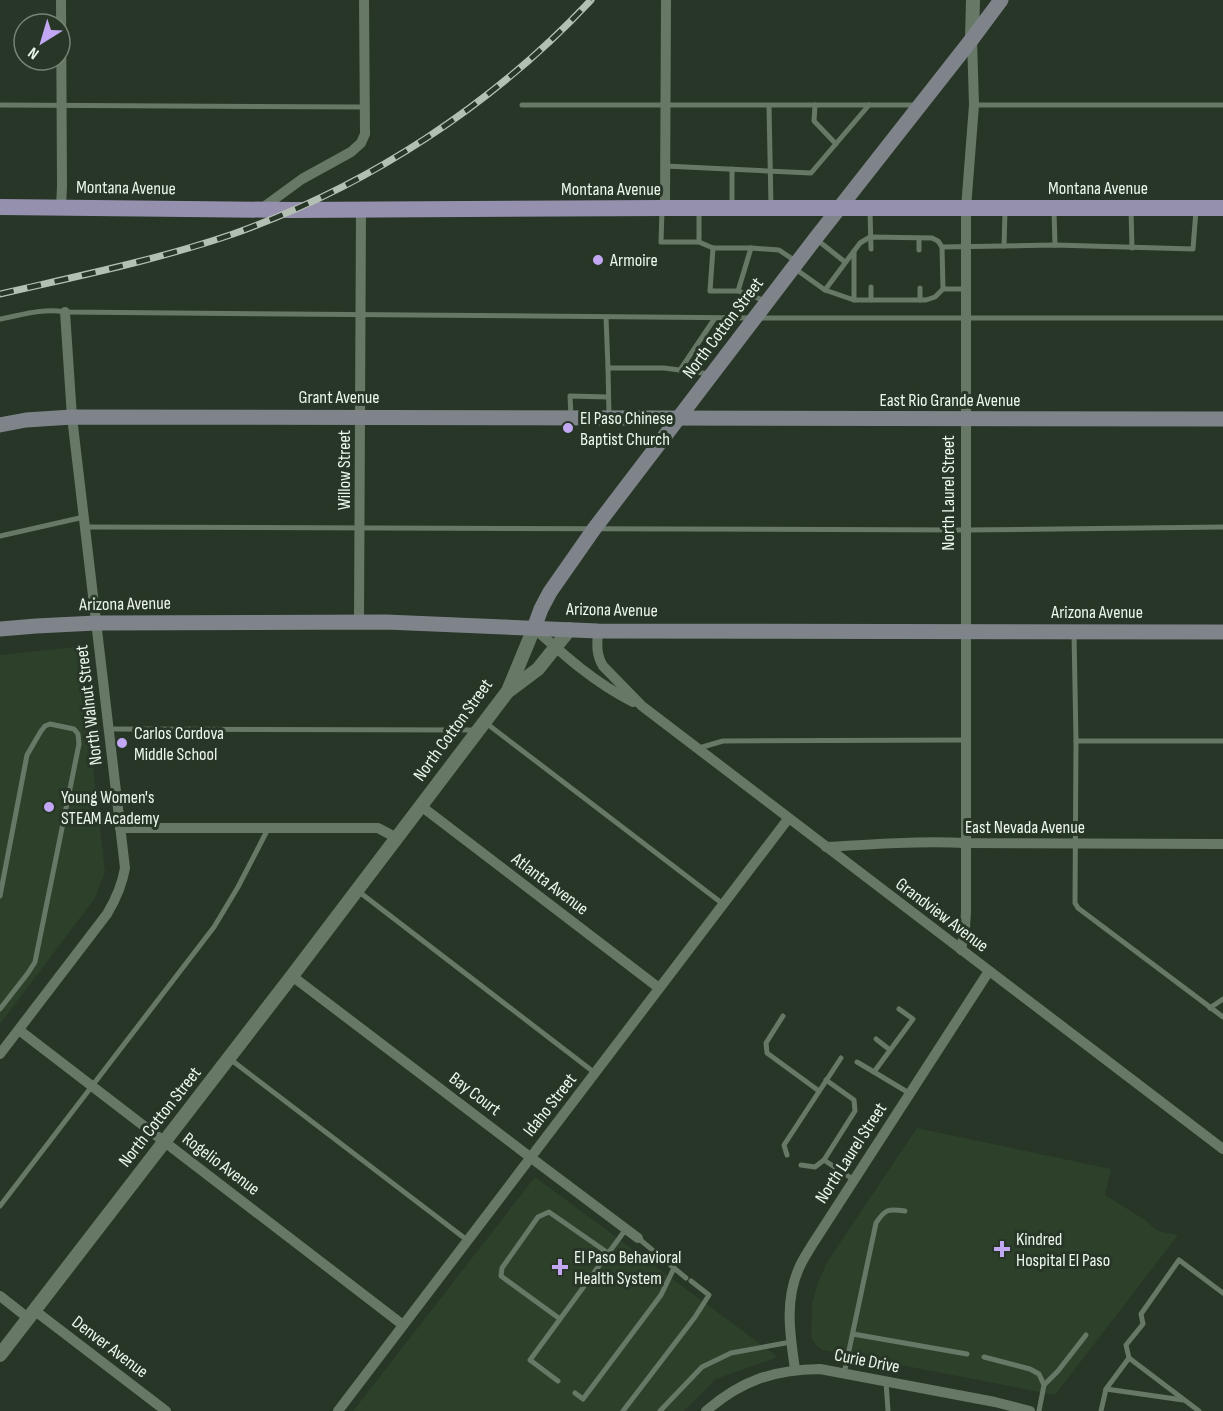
<svg xmlns="http://www.w3.org/2000/svg" width="1223" height="1411" font-family="'Sofia Sans Condensed',sans-serif">
<rect width="100%" height="100%" fill="#273626"/>
<g fill="#2c402a">
<polygon points="75,647 80,651 105,872 95,898 0,1024 0,655"/>
<polygon points="917,1128 1111,1169 1105,1195 1145,1220 1158,1231 1178,1235 1055,1395 823,1350 816,1345 811,1338 812,1304 817,1285 827,1262"/>
<polygon points="535,1177 778,1357 716,1379 684,1411 353,1411"/>
</g>
<g fill="none" stroke-linecap="round" stroke-linejoin="round">
<g stroke="#677866" stroke-width="5">
<polyline points="0,105 364,107"/>
<polyline points="522,105 915,105"/>
<polyline points="815,105 814,121 836,144"/>
<polyline points="974,105 1223,105"/>
<polyline points="769,106 771,206"/>
<polyline points="665,166 811,173 869,105"/>
<polyline points="732,206 732,169"/>
<polyline points="662,210 661,242 699,242 713,248"/>
<polyline points="1131,210 1132,248"/>
<polyline points="870,211 871,249"/>
<polyline points="1054,211 1055,245"/>
<polyline points="919,238 919,250"/>
<polyline points="816,239 845,262"/>
<polyline points="699,242 699,210"/>
<polyline points="1004,246 1005,212"/>
<polyline points="751,248 779,250 797,262"/>
<polyline points="854,251 854,300 926,300 935,297 943,289"/>
<polyline points="794,268 825,290 860,243 870,237 932,238 938,241 942,247"/>
<polyline points="920,288 920,300"/>
<polyline points="966,289 943,289 942,247 1055,245 1193,249 1196,210"/>
<polyline points="825,290 854,300"/>
<polyline points="738,291 751,248 713,248 710,291 738,291 766,301"/>
<polyline points="871,300 871,287"/>
<polyline points="606,317 608,368"/>
<path d="M0 319C22 315 42 308 65 312L755 318H1223"/>
<polyline points="680,370 715,318"/>
<polyline points="609,415 608,368 664,368 710,374"/>
<polyline points="571,416 570,396 608,397"/>
<polyline points="85,527 966,530 1223,527"/>
<polyline points="0,536 84,517"/>
<polyline points="1074,633 1076,741 1075,903 1078,908 1223,1017"/>
<polyline points="486,723 723,904"/>
<polyline points="108,729 477,730"/>
<polyline points="1076,741 1223,741"/>
<polyline points="699,748 723,741 966,740"/>
<polyline points="358,891 595,1073"/>
<polyline points="0,896 27,755 41,731 45,726 50,724 74,729 78,734 79,744 35,962 28,973 0,1009"/>
<polyline points="1210,1008 1223,999"/>
<polyline points="899,1009 913,1019 874,1072 909,1093"/>
<polyline points="783,1016 766,1043 767,1053 819,1091"/>
<polyline points="876,1039 890,1050"/>
<polyline points="230,1059 467,1240"/>
<polyline points="857,1062 874,1072"/>
<polyline points="787,1155 784,1145 841,1058"/>
<polyline points="824,1160 855,1111 854,1100 826,1080"/>
<polyline points="801,1165 815,1167 824,1160 854,1180"/>
<polyline points="0,1206 214,927 238,887 269,827"/>
<polyline points="638,1238 686,1278"/>
<polyline points="560,1319 501,1276 502,1268 538,1217 549,1212 608,1253"/>
<polyline points="853,1334 967,1354"/>
<polyline points="984,1357 1030,1369 1039,1374 1044,1385 1039,1411"/>
<path d="M844 1374 876 1223C886 1208 889 1209 905 1211"/>
<polyline points="558,1381 530,1360 626,1229"/>
<polyline points="886,1382 888,1411"/>
<polyline points="1044,1385 1058,1371 1086,1335"/>
<polyline points="1106,1389 1183,1400"/>
<polyline points="575,1393 583,1399 661,1295 674,1268"/>
<polyline points="623,1411 695,1317 709,1295 691,1281"/>
<polyline points="660,1411 702,1367 731,1353 791,1342"/>
<polyline points="1101,1411 1106,1389 1129,1358"/>
<polyline points="1199,1411 1129,1358 1126,1345 1143,1324 1141,1314 1179,1260 1223,1293"/>
</g>
<g stroke="#677866" stroke-width="10">
<polyline points="61,207 62,186 61,0"/>
<polyline points="665,208 666,0"/>
<polyline points="261,209 302,179 351,152 361,143 365,134 364,0"/>
<polyline points="359,622 361,210"/>
<path d="M534 628C565 656 595 683 633 702"/>
<path d="M598 631C597 644 596 655 603 666L642 706 1223 1149"/>
<polyline points="421,806 659,988"/>
<polyline points="120,828 378,828 397,838"/>
<path d="M826 847C873 844 920 841 966 843L1223 844"/>
<polyline points="961,950 965,928 966,911 966,208 974,105 972,39"/>
<polyline points="292,976 530,1157 638,1238"/>
<polyline points="19,1030 403,1325"/>
<path d="M0 1054 107 914C116 899 122 886 125 868L72 417 65 312"/>
<polyline points="0,1296 28,1318"/>
<polyline points="34,1310 166,1411"/>
<path d="M795 1369C790 1335 784 1299 800 1266 803 1259 808 1252 812 1245L989 971"/>
<polyline points="338,1411 788,819"/>
<path d="M706 1411C742 1380 773 1370 820 1369L995 1402 1030 1411"/>
</g>
<g stroke="#677866" stroke-width="14">
<polyline points="972,39 973,0"/>
<polyline points="510,690 538,669 570,629"/>
<polyline points="0,1355 292,976 508,691 534,628"/>
</g>
<g stroke="#7f848b" stroke-width="15">
<path d="M0 425 26 420 72 417C456 416 839 420 1223 419"/>
<polyline points="534,628 541,609 550,592 594,529 815,239 972,39 1001,0"/>
<polyline points="0,629 36,626 96,623 386,622 598,631 1223,632"/>
</g>
<polyline stroke="#9690af" stroke-width="16" points="0,207 292,210 662,208 1223,208"/>
<defs>
<path id="rail" d="M0 294C78 276 157 260 233 234 368 186 493 105 591 0"/>
</defs>
<use href="#rail" stroke="#b4bfb3" stroke-width="7"/>
<use href="#rail" stroke="#273626" stroke-width="4.5" stroke-dasharray="14" stroke-linecap="butt"/>
</g>
<g fill="#c2a8f3" stroke="#273626" stroke-width="2">
<circle cx="598" cy="260" r="6"/>
<circle cx="568" cy="428" r="6"/>
<circle cx="122" cy="743" r="6"/>
<circle cx="49" cy="807" r="6"/>
<path d="M999 1240h6v6h6v6h-6v6h-6v-6h-6v-6h6z"/>
<path d="M557 1258h6v6h6v6h-6v6h-6v-6h-6v-6h6z"/>
</g>
<g text-anchor="middle" dominant-baseline="central" stroke-width="6" stroke-linejoin="round" paint-order="stroke">
<g font-size="18" fill="#edf6ec" stroke="#273626">
<text transform="translate(126 188) rotate(1)">Montana Avenue</text>
<text x="1098" y="188">Montana Avenue</text>
<text x="611" y="189">Montana Avenue</text>
<text transform="translate(723 328) rotate(-53)">North Cotton Street</text>
<text x="339" y="397">Grant Avenue</text>
<text x="950" y="400">East Rio Grande Avenue</text>
<text transform="translate(344 470) rotate(-90)">Willow Street</text>
<text transform="translate(948 493) rotate(-90)">North Laurel Street</text>
<text transform="translate(125 604) rotate(-1)">Arizona Avenue</text>
<text transform="translate(612 610) rotate(1)">Arizona Avenue</text>
<text x="1097" y="612">Arizona Avenue</text>
<text transform="translate(89 705) rotate(-97)">North Walnut Street</text>
<text transform="translate(453 730) rotate(-54)">North Cotton Street</text>
<text x="1025" y="827">East Nevada Avenue</text>
<text transform="translate(550 884) rotate(37)">Atlanta Avenue</text>
<text transform="translate(942 915) rotate(37)">Grandview Avenue</text>
<text transform="translate(475 1094) rotate(37)">Bay Court</text>
<text transform="translate(550 1105) rotate(-52)">Idaho Street</text>
<text transform="translate(160 1117) rotate(-52)">North Cotton Street</text>
<text transform="translate(851 1153) rotate(-57)">North Laurel Street</text>
<text transform="translate(221 1164) rotate(37)">Rogelio Avenue</text>
<text transform="translate(110 1347) rotate(37)">Denver Avenue</text>
<text transform="translate(867 1361) rotate(11)">Curie Drive</text>
</g>
<g font-size="18" fill="#edf6ec" stroke="#273626" text-anchor="start">
<text x="610" y="260">Armoire</text>
<text x="580" y="418">El Paso Chinese<tspan x="580" dy="21">Baptist Church</tspan></text>
<text x="134" y="733">Carlos Cordova<tspan x="134" dy="21">Middle School</tspan></text>
<text x="61" y="797">Young Women's<tspan x="61" dy="21">STEAM Academy</tspan></text>
<text x="1016" y="1239">Kindred<tspan x="1016" dy="21">Hospital El Paso</tspan></text>
<text x="574" y="1257">El Paso Behavioral<tspan x="574" dy="21">Health System</tspan></text>
</g>
</g>
<g transform="translate(42 42) rotate(217)"><circle r="28" fill="#273626" stroke="#768375" stroke-width="1.5"/>
<path d="M0-4.5L10 22L0 15L-10 22Z" fill="#c2a8f3"/>
<text y="-9" font-size="16" font-weight="bold" text-anchor="middle" fill="#edf6ec">N</text>
</g>
</svg>
